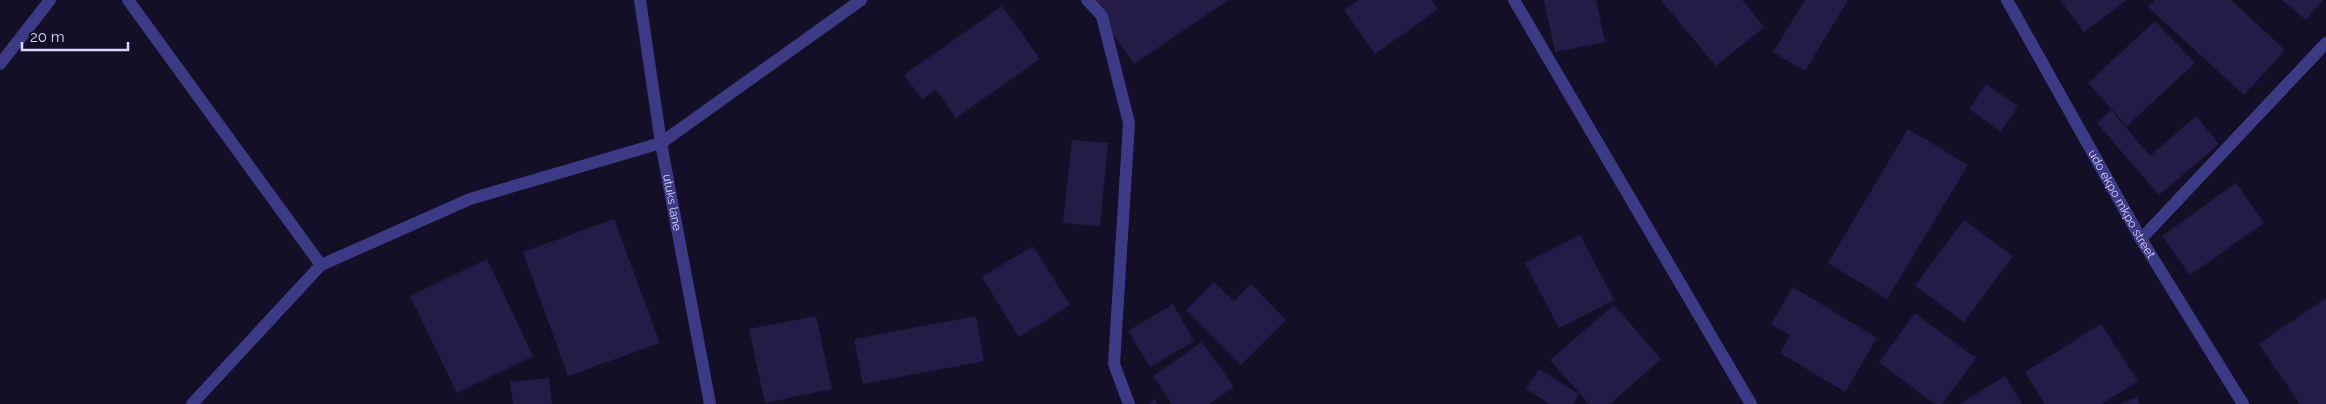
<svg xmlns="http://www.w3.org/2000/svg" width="2326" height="404" font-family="Raleway,sans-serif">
<rect width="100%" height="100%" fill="#130f26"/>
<g fill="#241b47">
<polygon points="1090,0 1228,0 1134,64"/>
<polygon points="1359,0 1431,0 1438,9 1375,54 1344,10"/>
<polygon points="1544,0 1596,0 1605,42 1555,52"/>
<polygon points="1661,0 1742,0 1764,27 1716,66"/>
<polygon points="1805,0 1848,0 1805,71 1773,52"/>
<polygon points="2060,0 2127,0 2084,32"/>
<polygon points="2155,0 2231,0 2285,50 2244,95 2148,7"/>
<polygon points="2282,0 2323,0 2306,20"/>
<polygon points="1002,6 1040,59 956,118 936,90 922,99 904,75"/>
<polygon points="2155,21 2195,63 2127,126 2088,83"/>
<polygon points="1986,84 2018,106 2001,132 1969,109"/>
<polygon points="2111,110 2150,156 2196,116 2219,144 2159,195 2097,123"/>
<polygon points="1908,129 1968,165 1887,299 1828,263"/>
<polygon points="1072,140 1108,143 1100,226 1063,223"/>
<polygon points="2236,183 2264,223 2190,275 2162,236"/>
<polygon points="614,219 660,343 568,376 523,252"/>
<polygon points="1964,220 2013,256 1964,322 1915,286"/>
<polygon points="1580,235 1614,300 1559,328 1525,263"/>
<polygon points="1033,246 1070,305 1019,337 982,277"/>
<polygon points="487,259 533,356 457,393 410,296"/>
<polygon points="1214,282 1234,301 1251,284 1286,320 1241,365 1186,310"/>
<polygon points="1793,287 1877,338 1845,392 1780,353 1790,335 1771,324"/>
<polygon points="2326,298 2326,404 2300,404 2259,344"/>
<polygon points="1173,304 1194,341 1150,367 1128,331"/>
<polygon points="1614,305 1661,359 1610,404 1589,404 1550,360"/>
<polygon points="1915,313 1976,358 1942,404 1935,404 1879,362"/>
<polygon points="816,316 832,389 765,403 749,329"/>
<polygon points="976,316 984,361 863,384 854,339"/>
<polygon points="2101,324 2138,381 2102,404 2045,404 2025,372"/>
<polygon points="1202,342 1234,387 1209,404 1172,404 1153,376"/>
<polygon points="1539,369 1579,394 1573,404 1550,404 1526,389"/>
<polygon points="2005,376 2022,404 1960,404"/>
<polygon points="549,378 552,404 513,404 510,382"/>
<polygon points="2137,397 2140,404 2120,404"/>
<polygon points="1155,399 1158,404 1148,404"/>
</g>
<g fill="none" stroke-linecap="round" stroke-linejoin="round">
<g stroke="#3d3a85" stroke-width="12">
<polyline points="128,0 321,265"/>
<path id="s1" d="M640 0 661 143 710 404"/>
<polyline points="1087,0 1102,16 1129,123 1114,364 1129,404"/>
<polyline points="1514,0 1751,404"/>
<path id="s2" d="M2007 0 2141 239 2243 404"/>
<polyline points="0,64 50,0"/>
<polyline points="2141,239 2326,43"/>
<polyline points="192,404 321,265 470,199 661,143 861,0"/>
</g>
</g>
<g text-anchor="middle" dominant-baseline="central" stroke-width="4" stroke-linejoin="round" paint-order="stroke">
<g font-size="12" fill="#d9d4ff" stroke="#130f26">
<text stroke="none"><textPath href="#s1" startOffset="205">utuks lane</textPath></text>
<text stroke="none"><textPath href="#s2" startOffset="234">udo ekpo mkpo street</textPath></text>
</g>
</g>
<path d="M22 42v8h106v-8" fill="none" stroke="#d9d4ff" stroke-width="2.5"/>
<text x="30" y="42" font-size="15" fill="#d9d4ff" stroke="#130f26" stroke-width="4" paint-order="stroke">20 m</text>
</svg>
